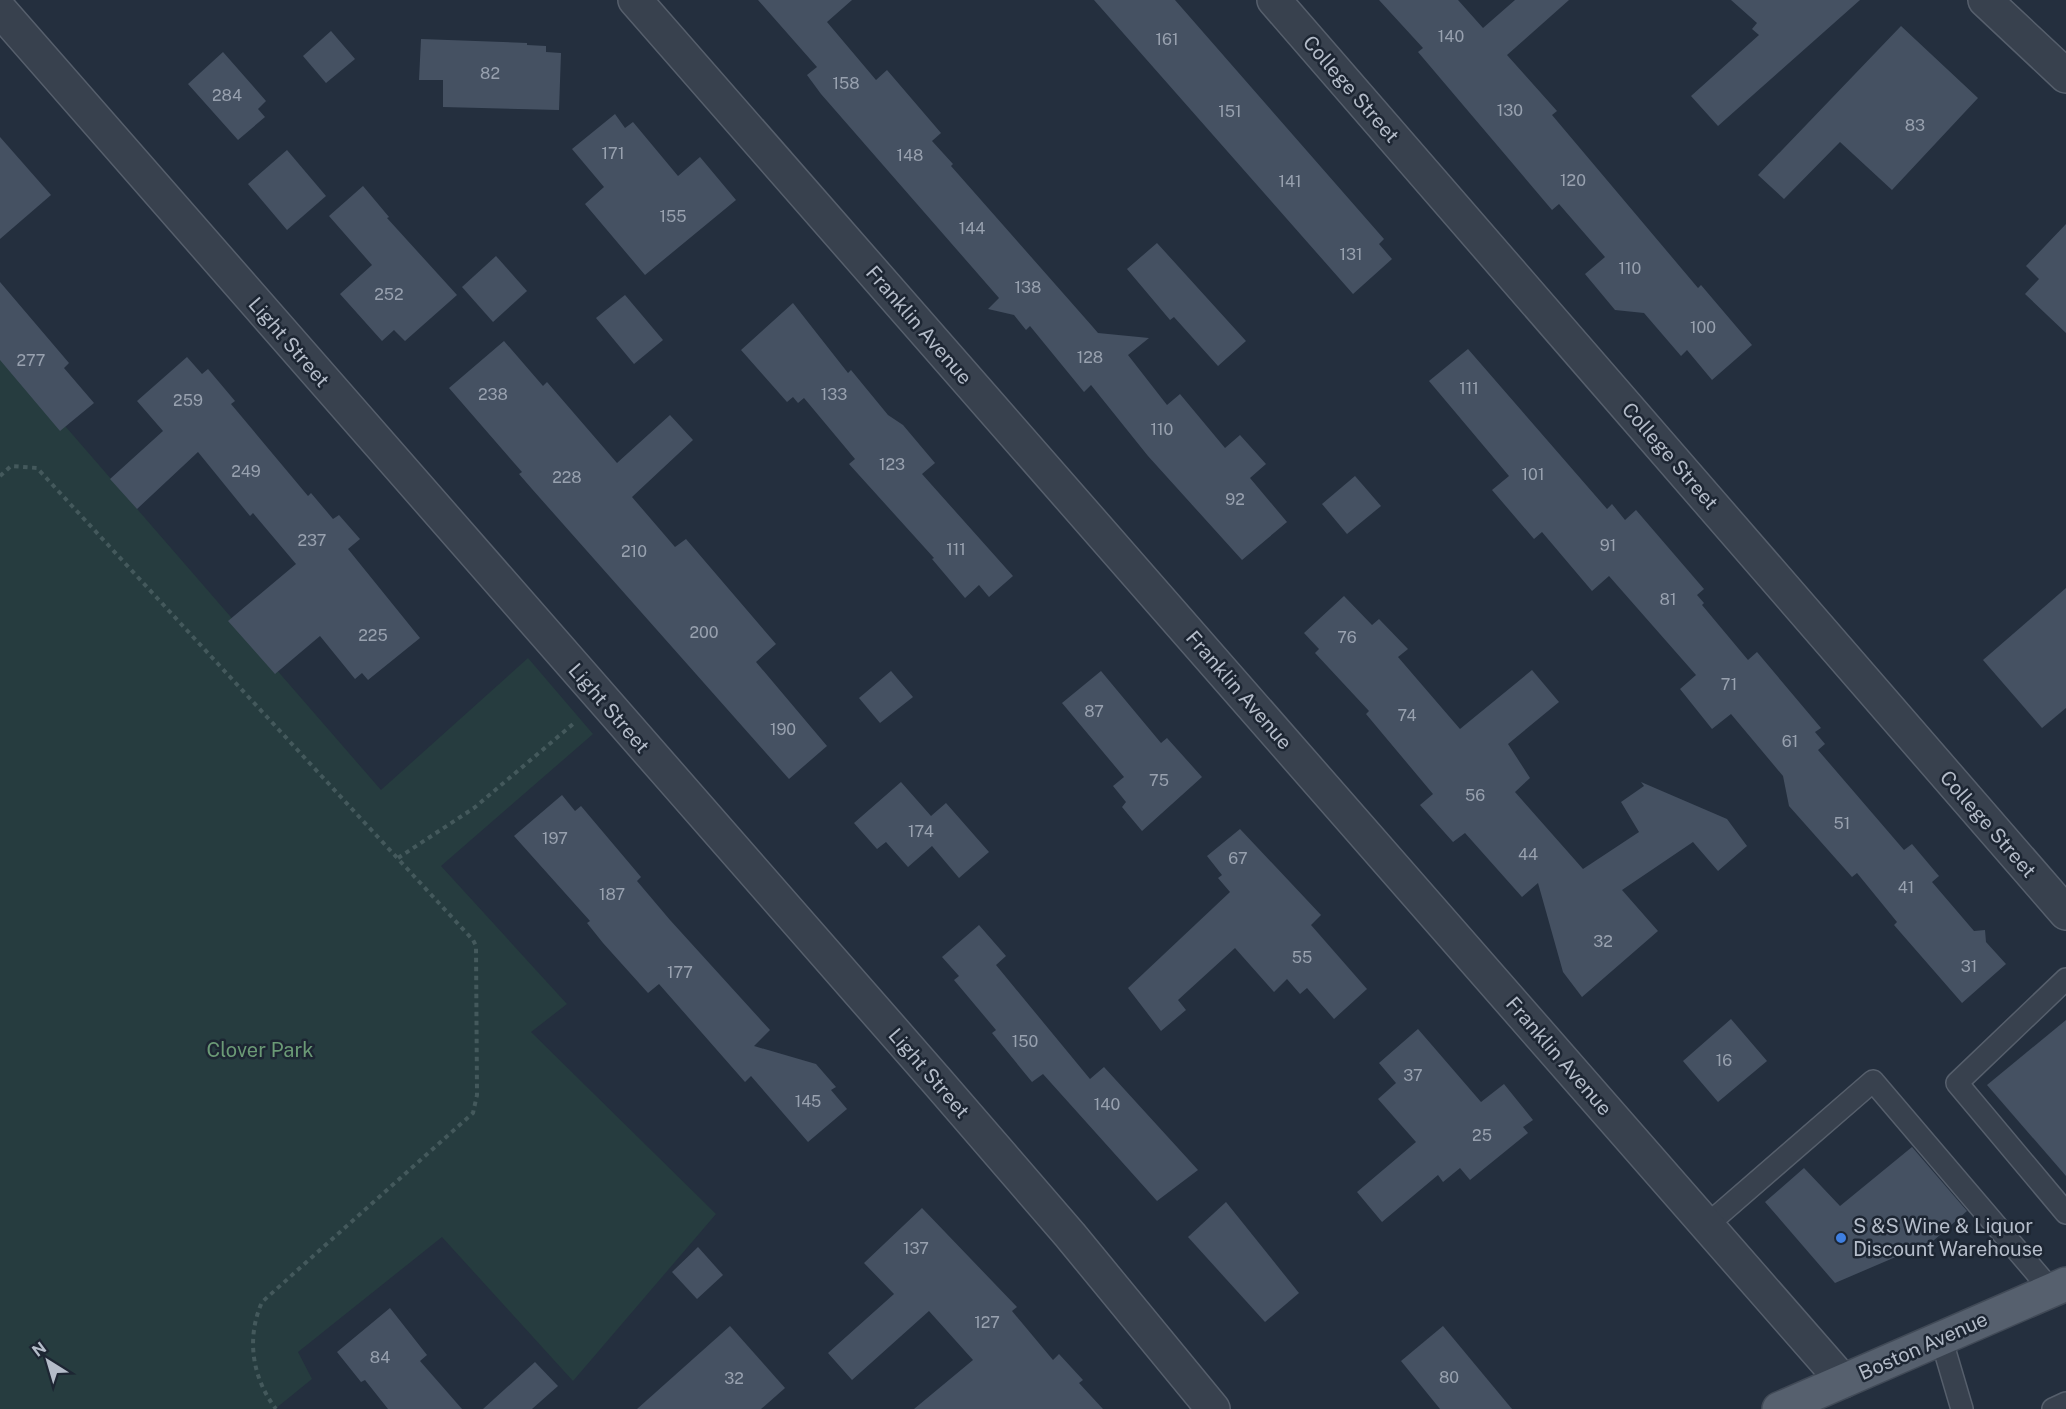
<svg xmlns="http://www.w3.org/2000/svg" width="2066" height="1409" font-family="'Public Sans',sans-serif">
<rect width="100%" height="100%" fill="#242f3e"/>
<polygon fill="#263c3f" points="0,351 381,790 528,658 593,734 441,866 567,1004 531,1032 716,1214 573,1381 442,1237 298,1352 312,1379 275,1409 0,1409"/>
<g fill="#455162">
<polygon points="758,0 852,0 827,22 876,80 887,70 941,133 932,141 953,164 951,166 1092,326 1098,333 1149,338 1128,355 1167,405 1180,394 1225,448 1240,435 1266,464 1250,478 1287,522 1242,560 1148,456 1091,385 1084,392 1030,326 1026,330 1014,315 988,309 999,298 821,94 807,75 817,67"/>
<polygon points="1094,0 1175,0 1384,239 1379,244 1392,259 1353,294"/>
<polygon points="1379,0 1458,0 1483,28 1515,0 1569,0 1507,55 1557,111 1552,115 1698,288 1701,285 1752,345 1712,380 1687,350 1681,356 1644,313 1615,310 1585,274 1605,257 1559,204 1552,210 1418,52 1423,48"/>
<polygon points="1731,0 1860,0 1718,126 1691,96 1759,35 1752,29 1757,23"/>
<polygon points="1901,26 1978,98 1892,190 1840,142 1784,199 1758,175"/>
<polygon points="331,31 355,59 326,83 303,56"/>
<polygon points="421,39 527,43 527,45 546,46 546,52 561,53 559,110 443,107 443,80 419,80"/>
<polygon points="223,52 266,101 258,109 265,117 238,140 188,84"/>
<polygon points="615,114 625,128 633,122 678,176 700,157 736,200 645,275 585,204 604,187 572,149"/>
<polygon points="0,137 51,195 0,239"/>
<polygon points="287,150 326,196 287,230 248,184"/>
<polygon points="363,186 389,217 387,218 457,295 405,341 394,330 382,341 340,294 372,265 329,216"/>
<polygon points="2066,224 2066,333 2025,294 2039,279 2026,266"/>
<polygon points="1157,243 1246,341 1218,366 1174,317 1170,320 1127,269"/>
<polygon points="496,256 527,291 493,322 462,287"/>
<polygon points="0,282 69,363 64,368 94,403 60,431 0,360"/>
<polygon points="625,295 663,340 634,364 596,318"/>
<polygon points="793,303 848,373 851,370 888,415 903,425 935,463 922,474 1013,576 989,597 979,585 965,598 932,559 934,558 849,464 855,459 804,398 798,403 793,397 787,402 741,350"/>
<polygon points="504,341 543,386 547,382 617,463 670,415 693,440 632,497 675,547 686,539 776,644 756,662 827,746 789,779 532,489 519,474 522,472 449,388"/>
<polygon points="1468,349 1607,509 1612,504 1625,520 1636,510 1704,589 1697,595 1704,603 1702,605 1748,660 1757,652 1821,728 1815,732 1825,744 1818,750 1904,850 1912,844 1939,876 1932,882 1974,931 1985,930 1986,942 2006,964 1962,1003 1894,925 1897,922 1857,873 1852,877 1789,806 1783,776 1731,714 1712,729 1680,689 1696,675 1609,576 1592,591 1542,532 1534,539 1492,490 1509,476 1429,381"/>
<polygon points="187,357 202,374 208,369 235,401 231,404 308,496 311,493 333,519 339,515 360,539 348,549 420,638 368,680 362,673 355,679 320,636 275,674 228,621 296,564 253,513 250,516 198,452 137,509 110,479 163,431 137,401"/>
<polygon points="1355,476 1381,506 1347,534 1322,504"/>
<polygon points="2066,588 2066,708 2042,728 1983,660"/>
<polygon points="1344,596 1372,625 1379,619 1408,649 1398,657 1460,729 1532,670 1559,702 1508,744 1530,778 1515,792 1583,869 1639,832 1621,802 1644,786 1641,782 1727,819 1747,846 1718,871 1693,842 1622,890 1658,931 1582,997 1563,972 1538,883 1522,897 1465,833 1453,842 1420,805 1433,794 1366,714 1369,711 1315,653 1319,649 1304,633"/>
<polygon points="891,671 913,697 880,723 859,698"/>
<polygon points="1101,671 1161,743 1167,738 1202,777 1142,831 1122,807 1126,802 1113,786 1124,777 1062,703"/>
<polygon points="901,782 931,816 946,803 989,852 959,878 932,846 908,867 886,842 877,849 854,823"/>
<polygon points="562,795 575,811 581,806 641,877 637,881 670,920 770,1030 754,1046 816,1064 836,1087 831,1090 847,1109 808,1142 751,1076 745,1082 659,984 648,993 603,943 587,923 590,921 514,836"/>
<polygon points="1240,829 1321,915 1311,925 1367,989 1334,1019 1307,988 1300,994 1287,979 1274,992 1235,948 1178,1000 1186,1010 1161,1031 1128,988 1230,892 1218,878 1222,875 1207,856"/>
<polygon points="979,925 1006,956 996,965 1090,1079 1104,1067 1198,1170 1157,1201 1043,1074 1032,1082 992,1033 996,1030 954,980 959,976 942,957"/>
<polygon points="1731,1019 1767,1061 1718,1102 1683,1061"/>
<polygon points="2066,1020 2066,1176 1987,1085"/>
<polygon points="1418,1029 1481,1102 1504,1084 1533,1120 1523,1127 1528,1133 1470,1180 1460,1168 1443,1182 1438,1175 1382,1222 1357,1192 1416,1142 1378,1099 1396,1083 1379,1063"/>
<polygon points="1912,1147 1967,1211 1933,1241 1835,1283 1765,1202 1804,1168 1840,1206"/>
<polygon points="1226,1202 1299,1293 1265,1322 1188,1237"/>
<polygon points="922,1208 1017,1307 1012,1311 1053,1360 1059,1354 1083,1380 1079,1383 1103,1409 914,1409 973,1360 929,1311 852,1380 828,1353 894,1294 864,1263"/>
<polygon points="698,1247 723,1275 697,1299 672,1272"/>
<polygon points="390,1308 427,1355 420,1361 462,1409 388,1409 365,1380 361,1382 337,1352"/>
<polygon points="730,1326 785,1388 761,1409 637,1409"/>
<polygon points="1443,1326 1512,1409 1440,1409 1401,1361"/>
<polygon points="535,1362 558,1386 532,1409 483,1409"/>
</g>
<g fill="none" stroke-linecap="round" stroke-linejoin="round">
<defs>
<g id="lane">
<polyline points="2066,979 1957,1083 2066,1213"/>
<polyline points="1707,1225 1873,1081 2051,1290"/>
<polyline points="1941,1338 1962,1409"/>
<polyline points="2053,1409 2066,1403"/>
</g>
<g id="street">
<polyline points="635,0 1843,1381"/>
<polyline points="1274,0 2066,913"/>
<polyline points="1985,0 2066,76"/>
<polyline points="0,10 937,1081 1070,1235 1213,1409"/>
</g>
<polyline id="primary" points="1779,1409 2066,1284"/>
</defs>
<use href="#lane" stroke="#565f6c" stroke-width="24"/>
<use href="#street" stroke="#565f6c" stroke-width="36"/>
<use href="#primary" stroke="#414a57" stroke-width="36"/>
<g stroke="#44595c" stroke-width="4" stroke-dasharray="4.5 4.5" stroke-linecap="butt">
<path d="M0 476 11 466 37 468 473 940 476 946 477 1095 473 1113 262 1302C246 1338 252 1378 276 1409"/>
<polyline points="398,858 474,808 573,724"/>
</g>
<use href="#lane" stroke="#38414e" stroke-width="21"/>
<use href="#street" stroke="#38414e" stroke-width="33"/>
<use href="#primary" stroke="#56606e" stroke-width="33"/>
</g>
<circle fill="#3f7fe0" stroke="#1d2633" stroke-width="2" cx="1841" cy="1238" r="6"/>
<g text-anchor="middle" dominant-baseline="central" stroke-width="5" stroke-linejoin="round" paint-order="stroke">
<g font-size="16" fill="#98a1af">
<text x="1451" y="36">140</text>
<text x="1167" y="39">161</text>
<text x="490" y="73">82</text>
<text x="846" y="83">158</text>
<text x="227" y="95">284</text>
<text x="1510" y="110">130</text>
<text x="1230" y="111">151</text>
<text x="1915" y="125">83</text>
<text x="613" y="153">171</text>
<text x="910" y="155">148</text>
<text x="1573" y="180">120</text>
<text x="1290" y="181">141</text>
<text x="673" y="216">155</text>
<text x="972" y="228">144</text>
<text x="1351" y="254">131</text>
<text x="1630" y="268">110</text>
<text x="1028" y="287">138</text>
<text x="389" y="294">252</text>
<text x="1703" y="327">100</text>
<text x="1090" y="357">128</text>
<text x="31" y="360">277</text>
<text x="1469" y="388">111</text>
<text x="493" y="394">238</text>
<text x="834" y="394">133</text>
<text x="188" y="400">259</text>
<text x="1162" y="429">110</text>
<text x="892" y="464">123</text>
<text x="246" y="471">249</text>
<text x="1533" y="474">101</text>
<text x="567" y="477">228</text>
<text x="1235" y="499">92</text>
<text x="312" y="540">237</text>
<text x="1608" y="545">91</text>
<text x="956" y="549">111</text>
<text x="634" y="551">210</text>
<text x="1668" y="599">81</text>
<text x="704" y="632">200</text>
<text x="373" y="635">225</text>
<text x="1347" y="637">76</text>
<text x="1729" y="684">71</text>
<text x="1094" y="711">87</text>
<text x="1407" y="715">74</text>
<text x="783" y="729">190</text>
<text x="1790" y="741">61</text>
<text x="1159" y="780">75</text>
<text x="1475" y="795">56</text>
<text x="1842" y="823">51</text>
<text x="921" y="831">174</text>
<text x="555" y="838">197</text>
<text x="1528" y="854">44</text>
<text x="1238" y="858">67</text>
<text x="1906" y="887">41</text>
<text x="612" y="894">187</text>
<text x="1603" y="941">32</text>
<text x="1302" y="957">55</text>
<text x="1969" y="966">31</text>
<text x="680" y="972">177</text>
<text x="1025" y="1041">150</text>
<text x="1724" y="1060">16</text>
<text x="1413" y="1075">37</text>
<text x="808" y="1101">145</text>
<text x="1107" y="1104">140</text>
<text x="1482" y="1135">25</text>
<text x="916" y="1248">137</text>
<text x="987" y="1322">127</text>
<text x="380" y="1357">84</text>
<text x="1449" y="1377">80</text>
<text x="734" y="1378">32</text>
</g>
<g font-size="20" fill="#b4bcc9" stroke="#1d2633">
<text transform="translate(1351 89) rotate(49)">College Street</text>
<text transform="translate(919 325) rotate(49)">Franklin Avenue</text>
<text transform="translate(289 342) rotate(49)">Light Street</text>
<text transform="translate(1670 456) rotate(49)">College Street</text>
<text transform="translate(1239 690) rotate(49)">Franklin Avenue</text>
<text transform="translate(609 708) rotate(49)">Light Street</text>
<text transform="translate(1988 824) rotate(49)">College Street</text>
<text transform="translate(1559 1056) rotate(49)">Franklin Avenue</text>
<text transform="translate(929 1073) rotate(49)">Light Street</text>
<text transform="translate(1923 1346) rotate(-24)">Boston Avenue</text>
</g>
<g font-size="20" fill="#6b9a76" stroke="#1d2633">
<text x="260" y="1050">Clover Park</text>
</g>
<g font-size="20" fill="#b4bcc9" stroke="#1d2633" text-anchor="start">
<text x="1853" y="1226">S &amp;S Wine &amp; Liquor<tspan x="1853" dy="23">Discount Warehouse</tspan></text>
</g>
</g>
<g transform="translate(48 1361) rotate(323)" stroke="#1d2633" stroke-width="4.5" paint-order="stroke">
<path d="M0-4.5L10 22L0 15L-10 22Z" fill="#b4bcc9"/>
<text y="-9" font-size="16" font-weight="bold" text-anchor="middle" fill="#b4bcc9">N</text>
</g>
</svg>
